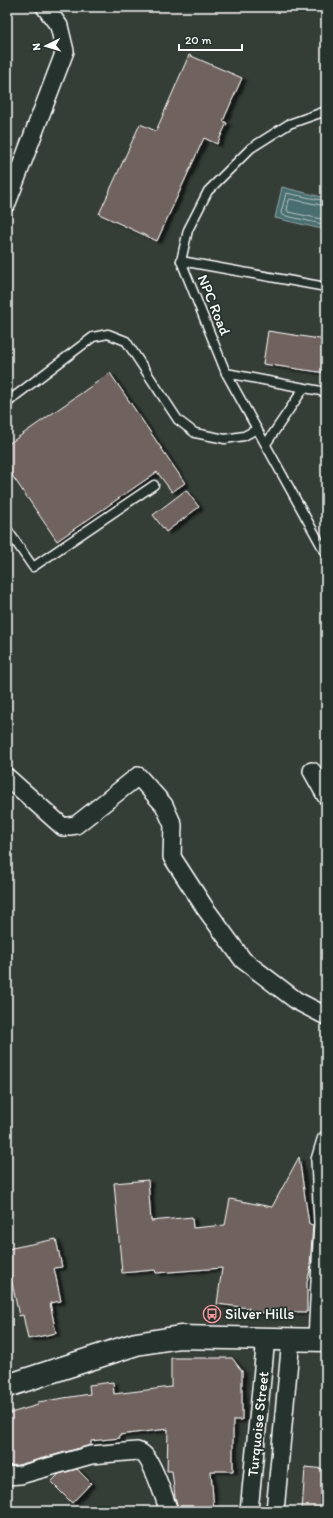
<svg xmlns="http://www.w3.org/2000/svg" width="333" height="1518" font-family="Itim,sans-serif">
<defs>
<filter id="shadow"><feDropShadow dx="4.5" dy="2.5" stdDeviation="1" flood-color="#0009"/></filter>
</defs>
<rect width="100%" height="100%" fill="#353d37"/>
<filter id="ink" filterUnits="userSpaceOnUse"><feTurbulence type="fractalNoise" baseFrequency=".025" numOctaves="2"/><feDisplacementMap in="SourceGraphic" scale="8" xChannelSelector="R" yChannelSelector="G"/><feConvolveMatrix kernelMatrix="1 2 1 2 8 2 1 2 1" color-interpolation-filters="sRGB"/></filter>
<g filter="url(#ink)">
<polygon fill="#4a6e70" stroke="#92a8a9" points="282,187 326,198 326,230 275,218"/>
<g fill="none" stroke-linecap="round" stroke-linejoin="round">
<g stroke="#b7c5c6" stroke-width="1">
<polyline points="326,201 286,193 281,213 282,215 326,225"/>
<polyline points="326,206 290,199 289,200 287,210 288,212 326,220"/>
</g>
</g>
<g fill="#70635e" stroke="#fff" filter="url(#shadow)">
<polygon points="189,55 242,78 223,121 227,123 217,144 204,138 157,241 99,214 140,124 156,131"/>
<polygon points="268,331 326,340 326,373 263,364"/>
<polygon points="110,373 185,483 172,492 157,472 57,541 7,468 7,445"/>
<polygon points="186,490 199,507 166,532 153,515"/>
<polygon points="299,1157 309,1224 313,1225 310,1265 311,1266 307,1283 307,1312 266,1311 266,1313 248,1311 249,1308 217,1304 222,1268 156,1273 155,1270 122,1273 114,1183 148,1180 151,1221 192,1217 193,1228 225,1225 230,1199 272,1207"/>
<polygon points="56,1239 62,1267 54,1268 61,1301 50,1303 56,1333 28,1339 23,1315 19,1316 7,1259 7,1249"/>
<polygon points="171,1358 232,1358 242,1371 242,1420 233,1420 233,1471 211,1471 214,1511 179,1511 175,1497 172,1471 167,1471 168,1429 119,1435 120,1438 91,1441 91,1445 18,1465 7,1466 7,1414 38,1405 38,1402 90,1394 89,1385 113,1382 114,1394 171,1387"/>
<polygon points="305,1467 326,1469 326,1511 302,1511"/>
<polygon points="77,1469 91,1483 72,1503 51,1482 59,1474"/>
</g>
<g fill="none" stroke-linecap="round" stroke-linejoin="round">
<defs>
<g id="lane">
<polyline points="326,111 289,124 251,148 208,191 188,230 181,261 226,373 326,554"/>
<polyline points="181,261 326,287"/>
<polyline points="226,373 326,392"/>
<polyline points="7,404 15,396 93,337 108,334 126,341 178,420 195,433 225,439 244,436 257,429"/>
<polyline points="266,444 304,388"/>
<polyline points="7,529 33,567 154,485"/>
</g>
<g id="street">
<polyline points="7,203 65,51 59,26 45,7"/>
<polyline points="312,771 326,796"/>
<polyline points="7,777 63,827 76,825 138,776 164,805 173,825 172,857 205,908 243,960 297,1001 326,1016"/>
<polyline points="317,1339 323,1223 320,1160 326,1140"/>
<path d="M7 1476 20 1475 91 1455 137 1451C139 1452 141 1452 143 1454 152 1460 165 1500 169 1511"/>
<polyline points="249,1511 266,1338"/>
<polyline points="275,1511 291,1339"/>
</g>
<polyline id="secondary" points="7,1386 136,1344 180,1337 326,1340"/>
</defs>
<use href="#lane" stroke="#fff" stroke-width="11"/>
<use href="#street" stroke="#fff" stroke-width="20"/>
<use href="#secondary" stroke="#fff" stroke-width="25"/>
<use href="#lane" stroke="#26332d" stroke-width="8"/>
<use href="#street" stroke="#26332d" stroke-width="17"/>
<use href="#secondary" stroke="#26332d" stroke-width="22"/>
</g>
</g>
<defs>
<symbol id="bus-ring" viewBox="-11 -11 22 22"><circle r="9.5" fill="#26332d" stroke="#ff9aa2" stroke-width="1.5"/><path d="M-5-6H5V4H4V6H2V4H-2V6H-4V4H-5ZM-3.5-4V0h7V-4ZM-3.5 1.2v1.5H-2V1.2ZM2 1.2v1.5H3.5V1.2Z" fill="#ff9aa2"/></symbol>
</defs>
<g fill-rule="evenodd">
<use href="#bus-ring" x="202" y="1304" width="20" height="20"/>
</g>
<g text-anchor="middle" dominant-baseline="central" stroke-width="3.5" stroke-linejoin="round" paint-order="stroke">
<g font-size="15" fill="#fff" stroke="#26332d">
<text transform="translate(214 305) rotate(68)">NPC Road</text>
<text transform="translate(258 1424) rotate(-84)">Turquoise Street</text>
</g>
<g font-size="15" fill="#fff" stroke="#26332d" text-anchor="start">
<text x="225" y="1314">Silver Hills</text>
</g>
</g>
<rect width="333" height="1518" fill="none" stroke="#26332d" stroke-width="24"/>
<rect x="12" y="12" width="309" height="1494" fill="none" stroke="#fff" stroke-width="1.5" filter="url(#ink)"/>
<g transform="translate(46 46) rotate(265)" stroke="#26332d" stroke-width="3" paint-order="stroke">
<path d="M0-3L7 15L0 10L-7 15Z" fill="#ffffff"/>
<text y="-6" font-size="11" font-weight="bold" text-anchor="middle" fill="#ffffff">N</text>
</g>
<path d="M179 44v6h63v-6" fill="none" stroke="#ffffff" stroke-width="2"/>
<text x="185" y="44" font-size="12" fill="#ffffff" stroke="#26332d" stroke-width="3" paint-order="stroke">20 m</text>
</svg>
